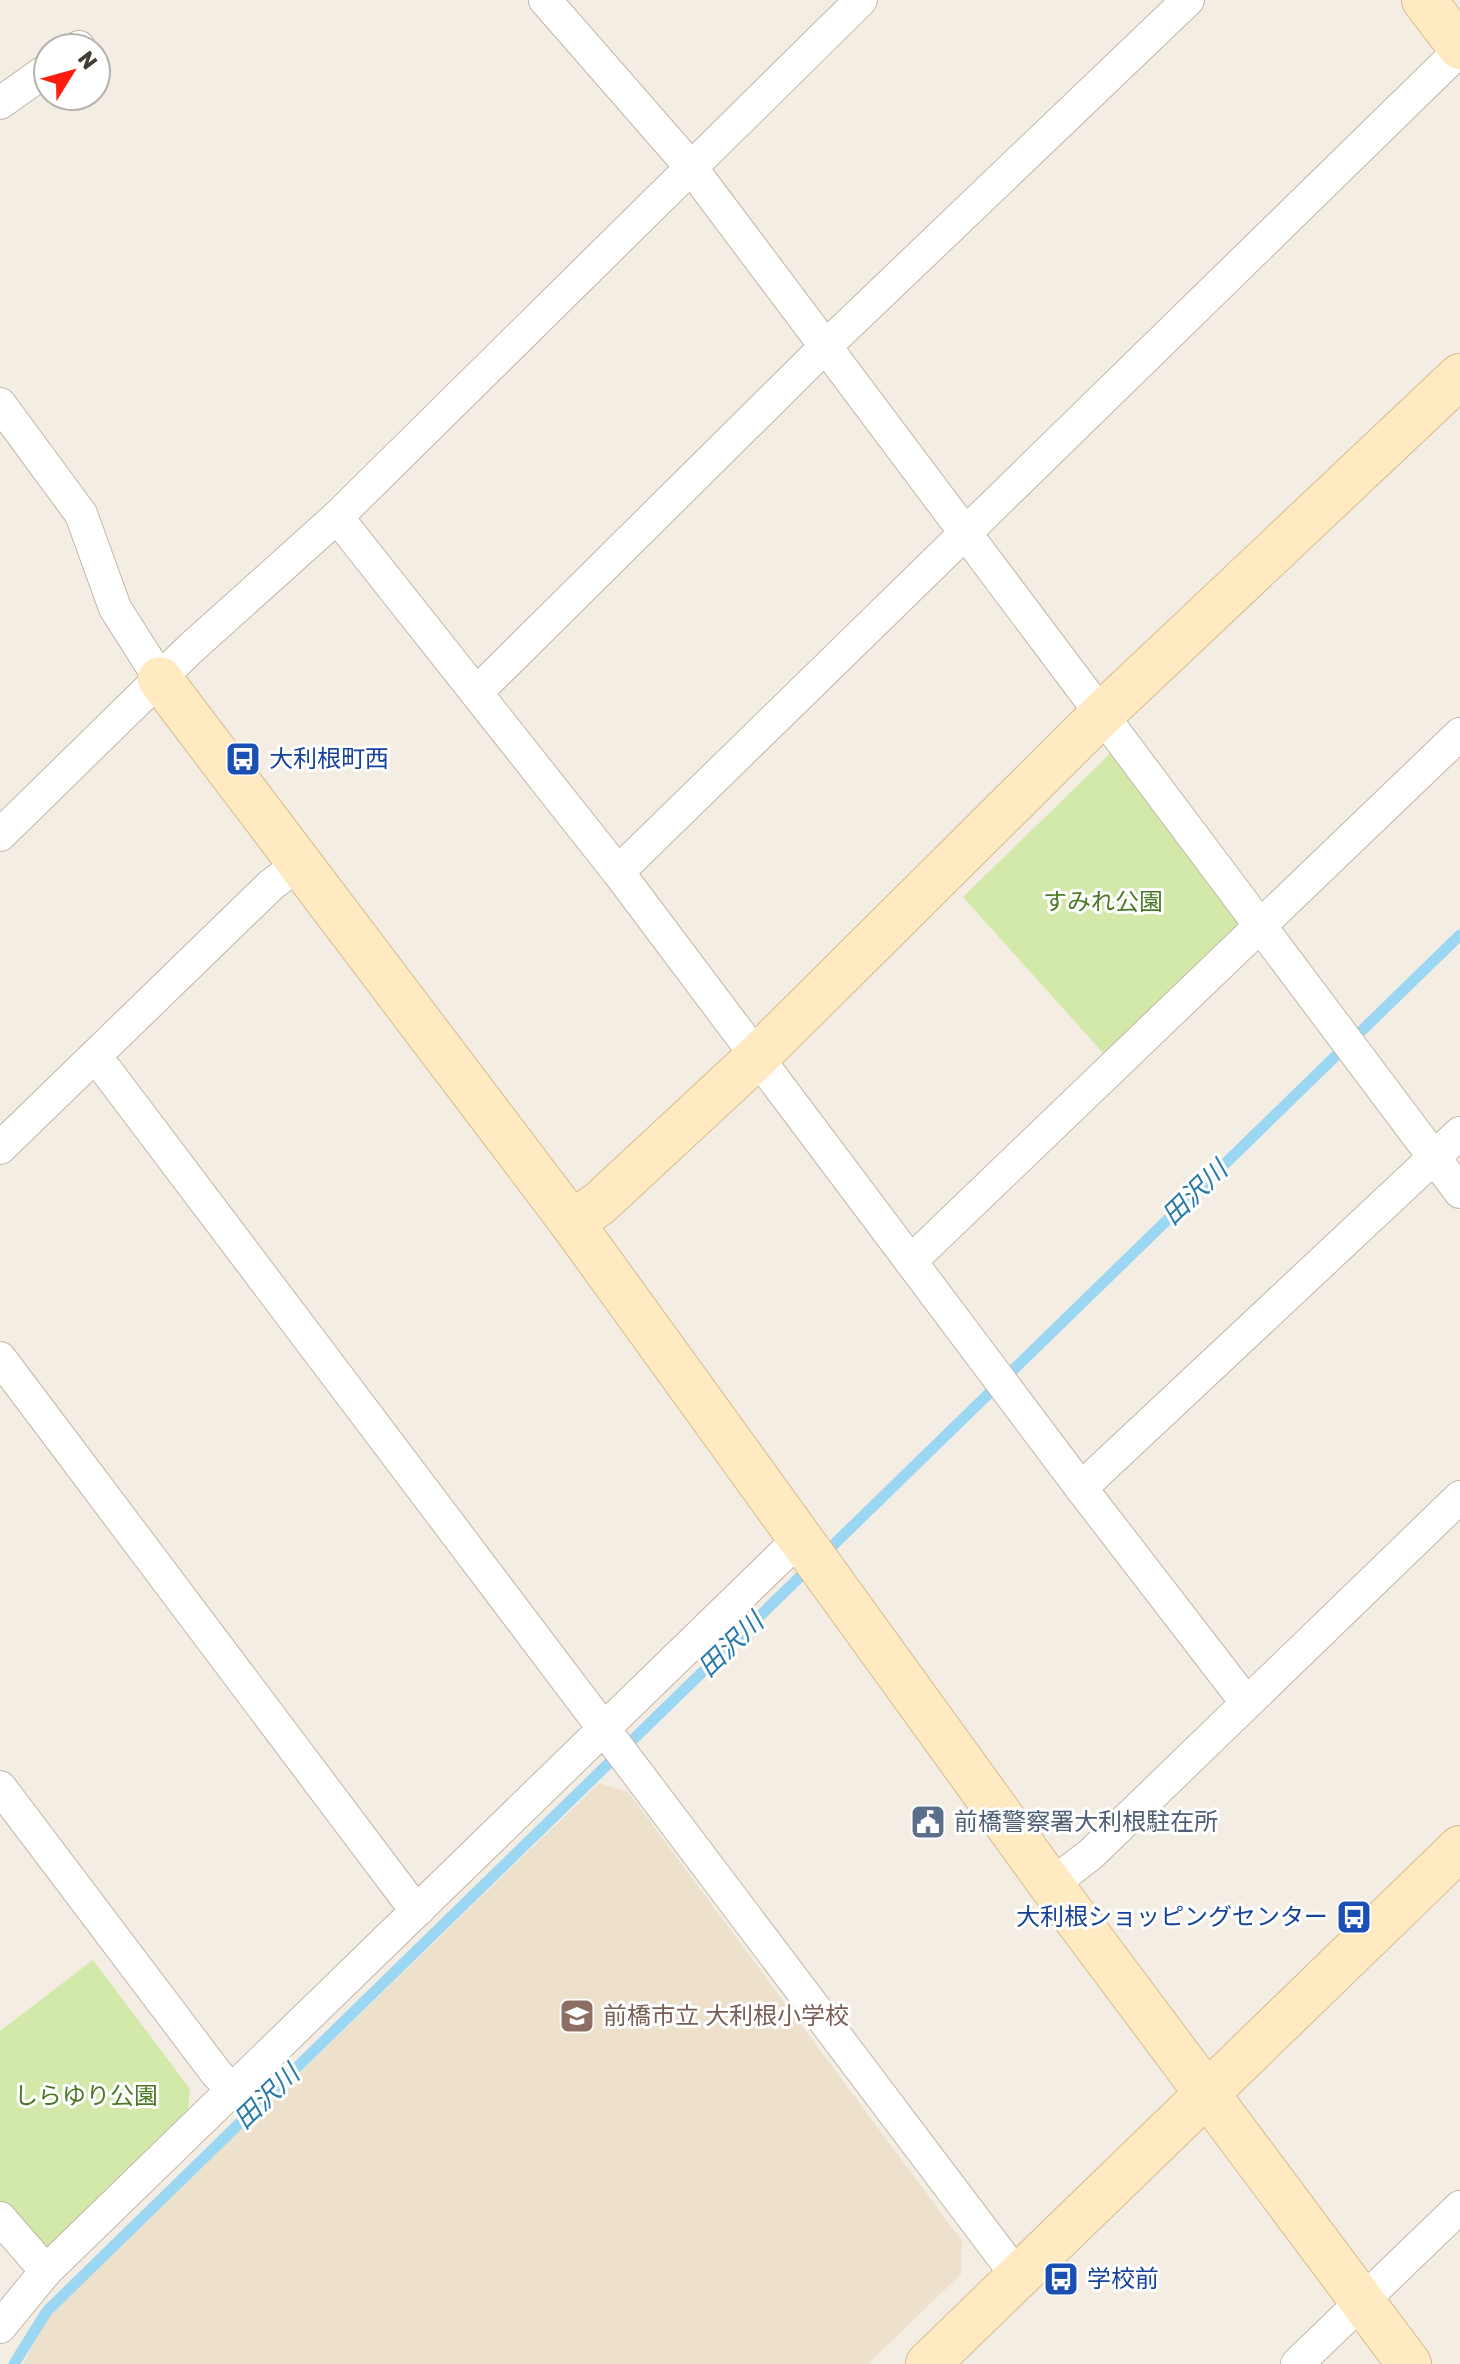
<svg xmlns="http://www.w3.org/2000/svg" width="1460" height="2364" font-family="Rubik,'Noto Sans JP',sans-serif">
<rect width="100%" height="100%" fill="#f3ede3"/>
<polygon fill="#ede1cc" points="599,1783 628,1792 962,2241 961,2274 868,2364 23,2364 45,2322 60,2305"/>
<g fill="#d2e9a9">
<polygon points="1115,749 1246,925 1104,1054 963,897"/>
<polygon points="93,1960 190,2089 187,2117 53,2250 18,2241 0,2218 0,2031"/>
</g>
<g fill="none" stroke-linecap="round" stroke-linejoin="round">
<g stroke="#9bd7f3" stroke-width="11">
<polyline points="824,1554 1460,935"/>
<polyline points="14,2364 47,2311 811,1566"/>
</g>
<defs>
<g id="street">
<polyline points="545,0 690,166 1460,1192"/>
<polyline points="78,48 79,47"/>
<polyline points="0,103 48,69"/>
<polyline points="0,404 81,514 115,608 160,679"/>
<polyline points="337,517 618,872 1081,1488 1246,1702"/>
<polyline points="478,691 825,347 1188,0"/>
<polyline points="0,835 190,649 337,517 861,0"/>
<polyline points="618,872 1460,50"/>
<polyline points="93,1058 106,1070 1018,2277"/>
<polyline points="0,1148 271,885 300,863"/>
<polyline points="911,1261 1460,734"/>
<polyline points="0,1358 405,1896 419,1909"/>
<polyline points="1081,1488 1460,1133"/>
<polyline points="0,1787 217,2074 233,2090"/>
<polyline points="1051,1885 1091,1854 1460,1497"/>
<polyline points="0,2218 46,2271"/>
<polyline points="0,2327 46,2271 799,1539"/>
<polyline points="1297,2364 1460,2207"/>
</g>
<g id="secondary">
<polyline points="1424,0 1460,47"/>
<polyline points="160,679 572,1223 1051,1885 1409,2364"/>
<polyline points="572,1223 600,1203 758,1056 1101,715 1460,376"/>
<polyline points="928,2364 1460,1848"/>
</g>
</defs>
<use href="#street" stroke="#c1b6a8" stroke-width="34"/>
<use href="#secondary" stroke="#d5bd90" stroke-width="46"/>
<use href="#street" stroke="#fff" stroke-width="32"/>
<use href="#secondary" stroke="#ffeac1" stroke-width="44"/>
</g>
<defs>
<symbol id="bus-square" viewBox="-11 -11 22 22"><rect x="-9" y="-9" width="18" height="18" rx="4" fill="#1a4fb4" stroke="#fff"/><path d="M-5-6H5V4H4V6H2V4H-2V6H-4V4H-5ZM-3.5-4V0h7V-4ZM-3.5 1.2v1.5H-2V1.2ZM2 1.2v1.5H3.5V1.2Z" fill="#fff"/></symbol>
<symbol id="civic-square" viewBox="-11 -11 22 22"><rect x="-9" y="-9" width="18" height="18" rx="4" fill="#5c6f8a" stroke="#fff"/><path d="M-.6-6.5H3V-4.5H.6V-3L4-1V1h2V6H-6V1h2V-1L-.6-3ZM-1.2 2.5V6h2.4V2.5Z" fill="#fff"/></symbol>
<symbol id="school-square" viewBox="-11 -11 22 22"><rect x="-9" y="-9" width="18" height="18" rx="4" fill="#8d6e63" stroke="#fff"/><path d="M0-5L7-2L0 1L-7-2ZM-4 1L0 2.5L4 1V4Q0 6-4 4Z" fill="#fff"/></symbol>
</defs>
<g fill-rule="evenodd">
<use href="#bus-square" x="223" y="739" width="40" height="40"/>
<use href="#civic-square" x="908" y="1802" width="40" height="40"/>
<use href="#bus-square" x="1334" y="1897" width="40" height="40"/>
<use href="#school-square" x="557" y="1996" width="40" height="40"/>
<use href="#bus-square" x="1041" y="2259" width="40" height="40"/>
</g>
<g text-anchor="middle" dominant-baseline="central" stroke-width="6" stroke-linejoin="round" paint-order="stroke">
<g font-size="24" fill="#164399" stroke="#fff" text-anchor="start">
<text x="269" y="759">大利根町西</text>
<text x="1328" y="1917" text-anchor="end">大利根ショッピングセンター</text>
<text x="1087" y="2279">学校前</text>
</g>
<g font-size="24" fill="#4c7924" stroke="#fff">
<text x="1103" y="902">すみれ公園</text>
<text x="86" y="2096">しらゆり公園</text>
</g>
<g font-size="24" fill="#4e5e75" stroke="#fff" text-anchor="start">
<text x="954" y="1822">前橋警察署大利根駐在所</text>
</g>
<g font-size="24" fill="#785e54" stroke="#fff" text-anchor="start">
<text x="603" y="2016">前橋市立 大利根小学校</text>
</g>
<g font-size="26" font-style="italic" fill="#267aa5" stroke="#fff">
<text transform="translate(1195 1193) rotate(-44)">田沢川</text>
<text transform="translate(731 1645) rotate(-44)">田沢川</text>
<text transform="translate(267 2097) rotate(-44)">田沢川</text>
</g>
</g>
<g transform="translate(72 72) rotate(53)"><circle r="38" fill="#ffffff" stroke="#b5b1ad" stroke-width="2"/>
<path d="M0-6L14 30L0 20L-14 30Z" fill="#ff1c0e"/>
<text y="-12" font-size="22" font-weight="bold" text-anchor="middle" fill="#453c33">N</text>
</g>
</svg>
